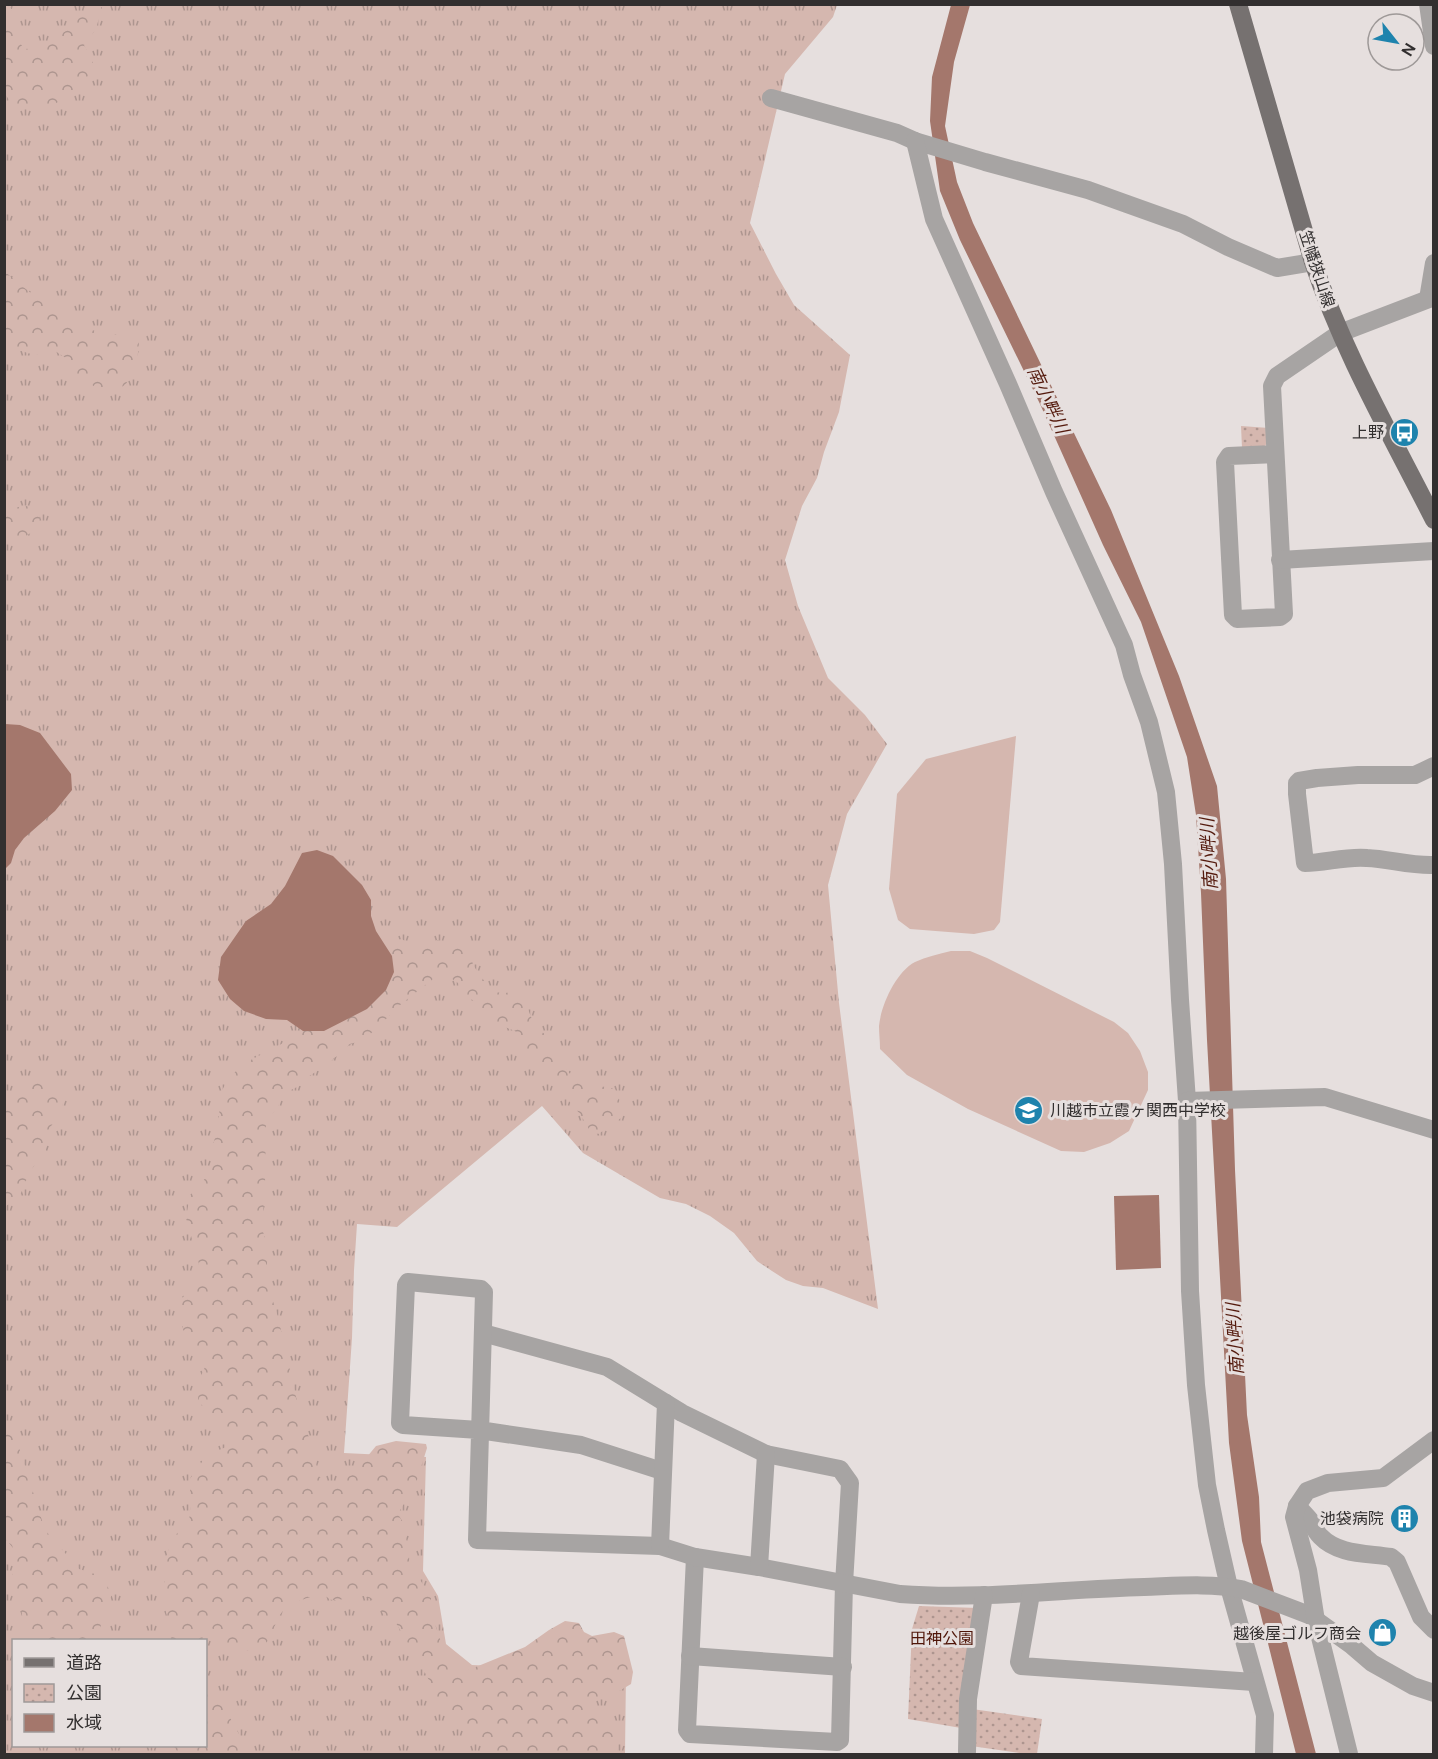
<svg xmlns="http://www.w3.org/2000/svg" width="1438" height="1759" font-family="'DM Sans','Noto Sans JP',sans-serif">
<defs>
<pattern id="grass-tufts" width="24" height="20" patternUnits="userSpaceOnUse" patternTransform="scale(1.5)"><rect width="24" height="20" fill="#d5b7af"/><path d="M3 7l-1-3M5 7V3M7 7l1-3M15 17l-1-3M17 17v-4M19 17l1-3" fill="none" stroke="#ad958f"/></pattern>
<pattern id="forest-crowns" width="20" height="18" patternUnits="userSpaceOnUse" patternTransform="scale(1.5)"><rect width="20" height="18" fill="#d5b7af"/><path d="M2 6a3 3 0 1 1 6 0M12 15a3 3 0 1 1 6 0" fill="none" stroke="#ad958f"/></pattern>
<pattern id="park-dots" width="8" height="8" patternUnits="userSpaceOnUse" patternTransform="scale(1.5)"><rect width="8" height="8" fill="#d5b7af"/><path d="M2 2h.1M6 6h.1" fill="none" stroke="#ad958f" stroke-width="1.8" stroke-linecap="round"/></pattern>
</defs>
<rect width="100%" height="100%" fill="#e6dfde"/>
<path fill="url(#grass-tufts)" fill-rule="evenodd" d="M5 5H837L833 17 785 74 750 223 776 274 794 305 850 355 839 412 824 452 817 478 802 506 785 560 798 606 828 678 865 715 887 744 847 814 828 885 839 1003 878 1309 823 1288 803 1286 786 1280 772 1271 757 1261 734 1233 710 1216 686 1204 660 1198 583 1153 542 1106 397 1227 357 1224 354 1270 352 1338 344 1453 426 1457 423 1571 438 1596 446 1644 472 1665 626 1672 625 1754H5ZM14 1640H206V1746H14Z"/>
<g fill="url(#forest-crowns)">
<polygon points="4,5 7,5 12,9 11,29 24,49 41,48 53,38 71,28 83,12 102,7 96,29 84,45 95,67 77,90 42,112 12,104 5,94"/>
<polygon points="5,272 32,294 85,327 105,335 132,334 139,342 137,363 126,384 110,395 76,376 69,360 55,351 34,355 6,346 4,342"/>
<polygon points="4,499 9,508 28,506 39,510 40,517 37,529 13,544 5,543"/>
<path d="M402 939 412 947H427L437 940 470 951 473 965 492 992 506 993 514 990 522 994 535 1027 553 1040 558 1057 575 1081 615 1089 625 1114 613 1125 598 1134 589 1129 580 1114 568 1100 561 1088 531 1058 525 1047 523 1039 515 1031 497 1024 482 1012 475 1001 463 996 458 983 448 976 433 979 400 1005 374 1031 365 1038 349 1045 327 1065 309 1076 301 1085 285 1093 277 1108 266 1121 265 1185 262 1228 267 1246V1272L271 1295 278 1317 296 1397 316 1460 317 1475 330 1484 352 1475 376 1446 396 1441 426 1444 427 1448 417 1480 398 1514 404 1524 410 1564 431 1597V1612L443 1648 454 1660 466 1671 525 1647 549 1630 565 1621 579 1623 584 1632 592 1636 614 1632 624 1636 633 1672 631 1684 616 1693 600 1697 590 1707V1713L598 1721 617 1733V1754H491L487 1740 470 1737 459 1722 439 1703 432 1692 430 1682 424 1671 396 1623 384 1615 375 1601 359 1594C351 1597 340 1601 332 1600 329 1599 326 1596 323 1595 317 1594 293 1602 288 1606 267 1622 280 1651 242 1651 234 1652 228 1650 221 1644 216 1639 216 1631 209 1624L202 1635 203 1640H171L170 1628 165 1608 164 1563 173 1537 189 1523 191 1498 189 1480 207 1455 226 1447V1431L198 1401 199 1380 205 1367 183 1329 181 1300 192 1285 199 1264 186 1218 190 1195 212 1171V1148L218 1128 221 1092 229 1078 243 1064 287 1041 311 1024 375 961 388 941Z"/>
<polygon points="37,1079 53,1080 60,1083 64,1095 62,1110 45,1135 46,1151 30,1171 21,1193 5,1207 5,1101 16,1085"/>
<polygon points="5,1426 15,1435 45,1530 79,1569 101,1576 112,1594 101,1620 100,1640 41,1640 32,1634 23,1622 21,1607 14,1597 11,1582 16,1560 13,1548 5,1538"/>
<polygon points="206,1689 218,1693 230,1706 229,1716 244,1743 245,1754 180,1754 172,1746 206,1746"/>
</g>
<g fill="url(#park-dots)">
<polygon points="1241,426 1269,428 1269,439 1264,448 1242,448"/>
<polygon points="919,1606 978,1608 961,1728 908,1719 912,1629"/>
<polygon points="972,1709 1042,1719 1037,1754 1026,1754 971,1746"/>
</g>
<g fill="#d5b7af">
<polygon points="1016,736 1000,922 994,930 974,934 910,929 898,920 889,889 897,794 926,759"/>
<path d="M951 951H970L987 958 1114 1022 1128 1033 1140 1051 1148 1072V1090L1129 1131 1110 1143 1084 1152 1061 1151 968 1109 907 1075 880 1049C880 1041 879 1033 879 1026 881 1005 896 972 915 962 926 957 939 954 951 951Z"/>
</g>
<g fill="#a4776c">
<polygon points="951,5 970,5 954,62 945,126 957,182 973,223 1111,510 1179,676 1217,786 1226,879 1235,1170 1247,1415 1259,1497 1261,1542 1316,1754 1296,1754 1242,1541 1229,1443 1207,1040 1201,893 1196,815 1187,757 1141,622 1103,545 1040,404 960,240 940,191 930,121 932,77"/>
<polygon points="5,724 20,725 40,733 71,774 72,790 55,811 24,838 15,850 11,863 5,869"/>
<polygon points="317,850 333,856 362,885 371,900 371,916 376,931 392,956 394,972 386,990 367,1009 324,1031 303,1031 287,1020 266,1019 244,1011 230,999 218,980 221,957 246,921 271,904 285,886 302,853"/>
<polygon points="1159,1195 1161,1268 1116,1270 1114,1196"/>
</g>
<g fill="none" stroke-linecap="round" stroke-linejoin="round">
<g stroke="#a7a4a3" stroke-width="18">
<polyline points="1428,4 1434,46"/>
<polyline points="771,98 897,133 915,141 985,162 1088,190 1127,204 1183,224 1228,247 1277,268 1313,262"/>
<polyline points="915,141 934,219 1008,384 1054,492 1124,645 1132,675 1149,722 1166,792 1173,864 1180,1000 1187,1101 1190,1291 1196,1385 1207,1485 1216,1530 1229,1587 1265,1715 1264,1754"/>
<polyline points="1428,299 1434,263"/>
<polyline points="1275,454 1229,456 1225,462 1233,615 1237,619 1280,617 1284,614 1272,386 1277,376 1340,333 1434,297"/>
<polyline points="1280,560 1434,551"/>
<path d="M1434 766 1415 775H1358L1317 778 1299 781 1297 783V794L1305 863C1325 863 1346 856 1367 858 1389 859 1411 866 1434 865"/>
<polyline points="1187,1101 1325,1097 1434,1130"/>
<polyline points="483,1333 607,1367 682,1413 766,1454 840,1469 850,1483 844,1584 840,1740 837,1742 690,1734 687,1730 695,1557"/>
<path d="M662 1471 581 1445 479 1430 403 1425 400 1423 406 1285 408 1282 481 1289 484 1292 477 1540 660 1546 695 1557 759 1567 900 1594C982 1600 1063 1589 1144 1587 1176 1586 1209 1583 1241 1589L1309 1615 1351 1645 1372 1663 1413 1686 1434 1693"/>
<path d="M1297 1506C1301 1510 1306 1515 1310 1520 1313 1525 1315 1531 1320 1536 1338 1555 1366 1553 1391 1557L1397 1562 1421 1617 1434 1630"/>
<polyline points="660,1546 666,1403"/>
<polyline points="759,1567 766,1454"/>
<polyline points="1031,1594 1019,1662 1021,1666 1254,1682"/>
<polyline points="690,1656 843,1667"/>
<polyline points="967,1752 968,1699 984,1595"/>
<polyline points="1349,1754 1316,1621 1308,1570 1294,1517 1297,1506 1307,1491 1328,1483 1383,1478 1434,1440"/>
</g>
<path stroke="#767170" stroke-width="18" d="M1238 4 1313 262C1343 352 1391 435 1434 520"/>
</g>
<defs>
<symbol id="bus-disc" viewBox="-11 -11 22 22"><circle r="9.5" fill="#1e83ad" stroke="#e6dfde"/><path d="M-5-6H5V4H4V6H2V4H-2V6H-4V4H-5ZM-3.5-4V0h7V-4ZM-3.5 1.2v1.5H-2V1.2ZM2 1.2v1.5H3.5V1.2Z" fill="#fff"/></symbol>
<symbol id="school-disc" viewBox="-11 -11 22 22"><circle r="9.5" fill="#1e83ad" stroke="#e6dfde"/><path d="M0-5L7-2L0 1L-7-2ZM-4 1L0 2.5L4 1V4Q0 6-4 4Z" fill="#fff"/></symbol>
<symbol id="building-disc" viewBox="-11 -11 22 22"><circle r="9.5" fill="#1e83ad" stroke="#e6dfde"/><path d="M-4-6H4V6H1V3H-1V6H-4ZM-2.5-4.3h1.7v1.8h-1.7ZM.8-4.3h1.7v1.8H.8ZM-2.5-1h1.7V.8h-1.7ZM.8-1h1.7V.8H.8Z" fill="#fff"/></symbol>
<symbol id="shop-disc" viewBox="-11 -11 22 22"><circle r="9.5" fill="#1e83ad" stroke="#e6dfde"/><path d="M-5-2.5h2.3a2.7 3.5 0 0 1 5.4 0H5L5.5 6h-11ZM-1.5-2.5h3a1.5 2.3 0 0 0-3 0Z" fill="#fff"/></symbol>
</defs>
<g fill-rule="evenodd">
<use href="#bus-disc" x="1388" y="416" width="33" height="33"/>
<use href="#school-disc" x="1012" y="1094" width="33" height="33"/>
<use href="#building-disc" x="1388" y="1502" width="33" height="33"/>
<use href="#shop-disc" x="1366" y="1616" width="33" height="33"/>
</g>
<g text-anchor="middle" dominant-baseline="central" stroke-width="6" stroke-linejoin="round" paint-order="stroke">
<g font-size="16" fill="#322f2f" stroke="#e6dfde">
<text transform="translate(1317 269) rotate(72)">笠幡狭山線</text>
</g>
<g font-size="16" fill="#322f2f" stroke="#e6dfde" text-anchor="end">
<text x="1384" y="432">上野</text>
<text x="1050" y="1110" text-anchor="start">川越市立霞ヶ関西中学校</text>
<text x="1384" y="1518">池袋病院</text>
<text x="1361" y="1633">越後屋ゴルフ商会</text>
</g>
<g font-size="16" fill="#4f1508" stroke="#e6dfde">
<text x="942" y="1638">田神公園</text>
</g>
<g font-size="18" font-style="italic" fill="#541a0d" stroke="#e6dfde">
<text transform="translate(1048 400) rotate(65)">南小畔川</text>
<text transform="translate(1209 854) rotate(-93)">南小畔川</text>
<text transform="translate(1235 1339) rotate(-93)">南小畔川</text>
</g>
</g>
<rect width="1438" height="1759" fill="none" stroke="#322f2f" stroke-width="12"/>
<rect x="12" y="1639" width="195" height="108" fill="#e6dfde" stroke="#9e9998" stroke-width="1.5"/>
<rect x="24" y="1658" width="30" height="9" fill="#767170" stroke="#9e9998" stroke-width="1.5"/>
<text x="66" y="1669" font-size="18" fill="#322f2f">道路</text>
<rect x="24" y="1684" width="30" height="18" fill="url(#park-dots)" stroke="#9e9998" stroke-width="1.5"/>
<text x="66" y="1699" font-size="18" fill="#322f2f">公園</text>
<rect x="24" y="1714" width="30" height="18" fill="#a4776c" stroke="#9e9998" stroke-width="1.5"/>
<text x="66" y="1729" font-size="18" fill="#322f2f">水域</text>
<g transform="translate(1396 42) rotate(121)"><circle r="28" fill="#e6dfde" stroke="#9e9998" stroke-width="1.5"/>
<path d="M0-4.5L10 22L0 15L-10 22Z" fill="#1e83ad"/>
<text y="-9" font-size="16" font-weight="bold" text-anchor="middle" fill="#322f2f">N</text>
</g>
</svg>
